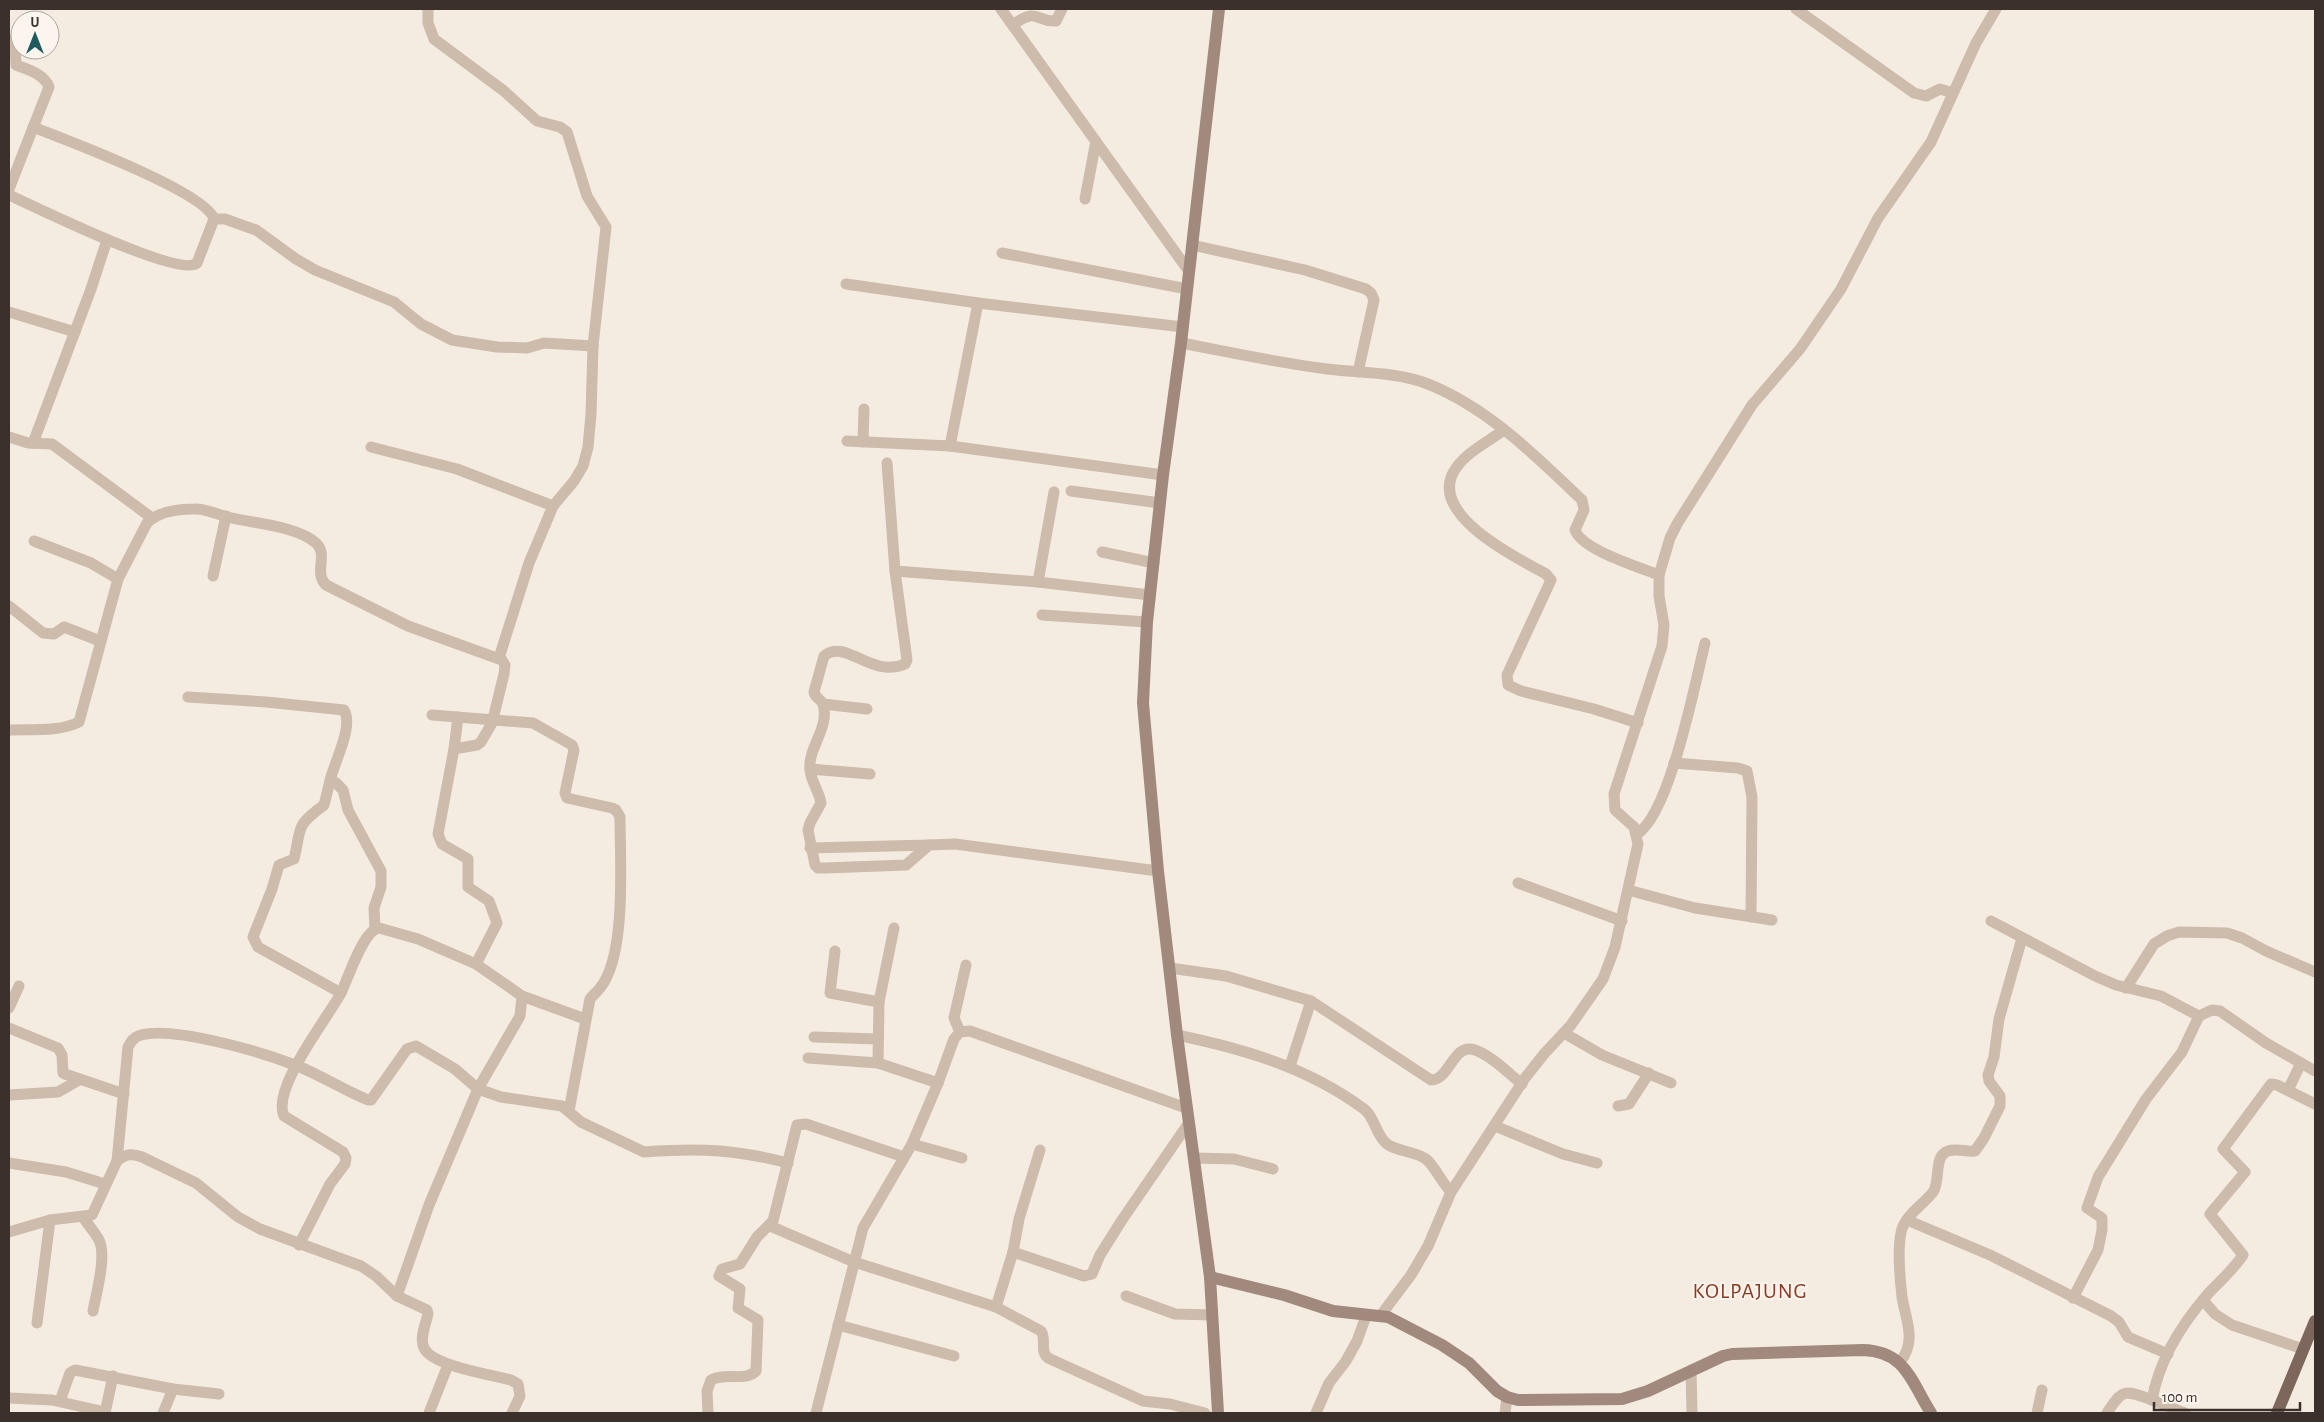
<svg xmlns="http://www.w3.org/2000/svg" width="2324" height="1422" font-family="'Alegreya Sans',sans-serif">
<rect width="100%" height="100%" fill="#f4ebe1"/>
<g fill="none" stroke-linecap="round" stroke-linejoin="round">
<g stroke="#cdbbac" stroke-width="11">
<polyline points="428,9 428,23 434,39 504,91 537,121 560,127 567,132 587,196 606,227 593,346 591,414 588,447 583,466 574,481 553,506 529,563 499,658"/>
<polyline points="1001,9 1188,270"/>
<polyline points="1796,9 1914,93 1926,96 1940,89 1953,93"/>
<path d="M1014 24C1038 7 1035 22 1056 21L1062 9"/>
<path d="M9 40 15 45 16 65C29 70 44 74 49 87L9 189"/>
<path d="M33 127C64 139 206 192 214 219"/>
<path d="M9 195C36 207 179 278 197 263L214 219H225L256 230 296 259 315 270 394 302 421 324 452 340 497 347 527 348 544 343 593 346"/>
<polyline points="1085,199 1096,141"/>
<polyline points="1192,245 1305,270 1366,289 1371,293 1374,300 1358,372"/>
<polyline points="1002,253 1187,289"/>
<polyline points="846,284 978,303 1183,327"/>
<polyline points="9,312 75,332"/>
<path d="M1181 343C1229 352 1278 363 1327 369 1360 373 1397 372 1428 384 1488 408 1536 456 1582 500L1584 510 1575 530C1582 550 1639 567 1659 575"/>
<path d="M1504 430C1489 441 1467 452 1456 468 1424 513 1517 558 1546 574L1551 580 1507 675 1508 685 1521 691 1594 709 1638 723"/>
<polyline points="9,437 28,443 52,444 152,518"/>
<polyline points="847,441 950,446 1163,475"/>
<polyline points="863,442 864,409"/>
<polyline points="33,443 91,289 107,240"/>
<polyline points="950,446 978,303"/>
<polyline points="371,447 457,469 553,506"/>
<path d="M887 463 895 571 907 660 905 664C871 679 847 638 824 656L814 692C815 698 821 699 823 704 830 728 808 747 810 769 811 782 819 791 821 803L810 823 808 830 815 865 818 868H825L906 865 929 845 955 844 1158 871"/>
<polyline points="1071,491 1160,503"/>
<polyline points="34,541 91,563 118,579"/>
<polyline points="1102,552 1154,563"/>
<polyline points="895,571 1038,582 1150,595"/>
<polyline points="213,576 226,516"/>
<polyline points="1038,582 1054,492"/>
<polyline points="9,606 43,633 54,634 64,627 100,641"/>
<polyline points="1042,615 1147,622"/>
<path d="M188 697 266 702 344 710C354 727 334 762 330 781L336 783 343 790 348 810 381 871V887L374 908 375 929"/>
<polyline points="823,704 867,709"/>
<path d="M432 715 533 723 572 745 574 750 565 793 567 798 612 808 616 810 620 817C620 859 627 955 600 988 597 992 593 995 590 999L569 1111"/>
<path d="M9 730C30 729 60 732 79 722L118 579 147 523C158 512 178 509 194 509 204 508 217 514 227 517 252 523 297 526 316 543 329 555 313 572 326 585L408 626 502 660 505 665 504 674 492 723 481 742 477 745 454 749 438 834 442 844 468 859V887L489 901 497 923 476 964 418 939 379 928C363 930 348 979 341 993 327 1019 271 1089 284 1116L343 1152 346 1158 345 1164 330 1184 299 1245"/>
<polyline points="454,749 458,717"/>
<polyline points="1674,763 1738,768 1747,771 1752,797 1751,917"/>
<polyline points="810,769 870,774"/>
<path d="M330 781 324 805C294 827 302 827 294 859L279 865 272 889 253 937 258 947 341 993"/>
<path d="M1637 834C1670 814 1695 683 1705 643"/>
<polyline points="810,848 929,845"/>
<polyline points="1518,883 1622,921"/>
<polyline points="1628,890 1695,908 1772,920"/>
<polyline points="1991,921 2095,976 2116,985 2161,996 2199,1016"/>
<polyline points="835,951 830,993 879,1002"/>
<path d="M1170 968 1226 976 1311 1001 1431 1080C1450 1080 1453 1042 1475 1050 1492 1056 1508 1073 1522 1084"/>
<polyline points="2126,988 2154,944 2167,936 2179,932 2227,933 2242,938 2266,951 2315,972"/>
<polyline points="522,996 585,1019"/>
<polyline points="9,1008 19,986"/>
<polyline points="9,1028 58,1048 62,1055 63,1073 65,1074 124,1094"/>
<polyline points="960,1032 954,1018 966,965"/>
<polyline points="1564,1033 1602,1055 1671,1083"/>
<path d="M1177 1035C1244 1049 1307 1067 1364 1109 1375 1117 1376 1136 1387 1144 1398 1152 1415 1151 1426 1159 1434 1165 1442 1183 1451 1192"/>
<polyline points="814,1037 878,1039"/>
<polyline points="808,1058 878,1063 938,1083"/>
<polyline points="878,1063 879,1002 894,928"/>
<polyline points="1290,1066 1311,1001"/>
<polyline points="2288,1090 2301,1063"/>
<polyline points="9,1095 58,1092 79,1080"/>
<polyline points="1618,1106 1629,1104 1649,1073"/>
<polyline points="1495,1126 1563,1154 1597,1163"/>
<polyline points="912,1144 962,1158"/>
<polyline points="1195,1158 1234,1159 1273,1169"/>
<path d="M117 1161 128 1047C131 1042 133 1038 138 1036 169 1024 264 1053 295 1065 321 1075 343 1090 368 1100H371L407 1049 416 1046 455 1069 478 1089 501 1097 562 1106 581 1122 644 1152C699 1148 734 1149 788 1163"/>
<polyline points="9,1163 66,1172 105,1184"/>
<path d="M83 1217C88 1225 95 1232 99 1240 107 1256 96 1294 93 1311"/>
<polyline points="1907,1220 1990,1255 2111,1316 2119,1322 2128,1337 2168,1354"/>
<path d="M770 1226 854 1262 996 1307 1041 1331C1047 1340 1039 1350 1048 1358L1143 1401 1170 1404 1205 1413"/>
<path d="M9 1232 50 1220 92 1215 117 1161C126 1154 131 1153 142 1157L196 1183 238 1217 260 1229 361 1266 376 1276 397 1296 427 1310 428 1314C426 1323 419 1339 424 1348 432 1366 493 1375 511 1380L518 1384 520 1396 512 1413"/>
<polyline points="1013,1252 1019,1219 1040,1150"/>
<polyline points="397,1296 429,1205 478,1089 520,1016 522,996 476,964"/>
<polyline points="1126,1296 1175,1314 1212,1315"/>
<polyline points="2073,1298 2098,1250 2102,1230 2102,1218 2087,1208 2098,1177 2146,1099 2182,1052 2199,1016 2212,1010 2220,1011 2266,1043 2315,1071"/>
<polyline points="2203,1300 2215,1314 2232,1325 2303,1349"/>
<polyline points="996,1307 1013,1252 1084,1276 1092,1274 1100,1255 1122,1220 1188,1124"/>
<polyline points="1381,1315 1411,1275 1428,1246 1451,1192 1525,1078 1544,1054 1571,1025 1603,979 1615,947 1638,844 1634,827 1615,810 1614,794 1662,646 1664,625 1659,596 1659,575 1670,538 1677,524 1752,405 1800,349 1841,289 1878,218 1931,142 1976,43 1996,9"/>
<polyline points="37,1323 50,1220"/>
<polyline points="838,1325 954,1356"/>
<path d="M1900 1362C1917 1341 1906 1321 1902 1297 1900 1279 1896 1242 1903 1226 1910 1211 1924 1204 1933 1192 1941 1181 1933 1156 1948 1151 1956 1148 1966 1152 1975 1151L1984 1138 2000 1106V1096L1989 1081 1988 1075 1994 1057 1999 1019 2022 938"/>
<polyline points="1691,1370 1692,1413"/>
<polyline points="9,1398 52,1400 105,1412"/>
<polyline points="60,1401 70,1373 75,1370 173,1389 219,1394"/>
<polyline points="105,1413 113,1376"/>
<polyline points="163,1413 173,1389"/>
<polyline points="429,1413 448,1365"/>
<path d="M708 1413 707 1391 711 1380C725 1372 746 1382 756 1371L758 1320 738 1308 740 1289 719 1276 722 1269 740 1264 757 1237 773 1221 797 1125 806 1124 904 1157"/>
<polyline points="816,1413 863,1228 912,1144 938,1083 954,1039 960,1032 970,1031 1186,1108"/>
<polyline points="1316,1413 1329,1383 1346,1361 1357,1341 1366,1316"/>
<polyline points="1505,1413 1507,1397"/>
<polyline points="2037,1413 2042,1390"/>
<path d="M2107 1413C2123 1388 2125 1390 2152 1400"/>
<path d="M2185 1413 2152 1400C2159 1361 2181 1325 2207 1295 2219 1282 2233 1270 2243 1255L2210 1214 2245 1172 2223 1149 2271 1084 2277 1085 2315 1104"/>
</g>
<g stroke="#a18a7d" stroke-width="12">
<path d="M1210 1277 1284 1295 1333 1311 1388 1317 1442 1345 1469 1363 1497 1391 1507 1397 1518 1400 1622 1399 1648 1391 1723 1356 1732 1354 1863 1350C1905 1351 1911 1381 1931 1413"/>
<polyline points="1218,1413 1210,1277 1177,1035 1158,871 1143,703 1147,622 1163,475 1181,343 1219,9"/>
</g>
<polyline stroke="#7d675c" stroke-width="12" points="2277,1413 2315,1321"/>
</g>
<g text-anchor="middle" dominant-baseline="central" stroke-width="4" stroke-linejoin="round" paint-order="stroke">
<g font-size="22" letter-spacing="1" fill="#8c3b22" stroke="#fbf5ee">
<text x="1750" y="1291">KOLPAJUNG</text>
</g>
</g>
<rect width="2324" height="1422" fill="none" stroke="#3b302b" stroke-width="20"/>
<g transform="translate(35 35)"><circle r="24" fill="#fbf5ee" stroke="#aea6a0"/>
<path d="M0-4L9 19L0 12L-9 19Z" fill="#1f5a5e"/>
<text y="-8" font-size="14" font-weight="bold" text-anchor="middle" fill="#3b302b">U</text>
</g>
<path d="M2154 1402v8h146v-8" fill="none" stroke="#3b302b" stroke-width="2.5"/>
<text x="2162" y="1402" font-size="15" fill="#3b302b" stroke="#fbf5ee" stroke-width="4" paint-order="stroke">100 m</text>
</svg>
